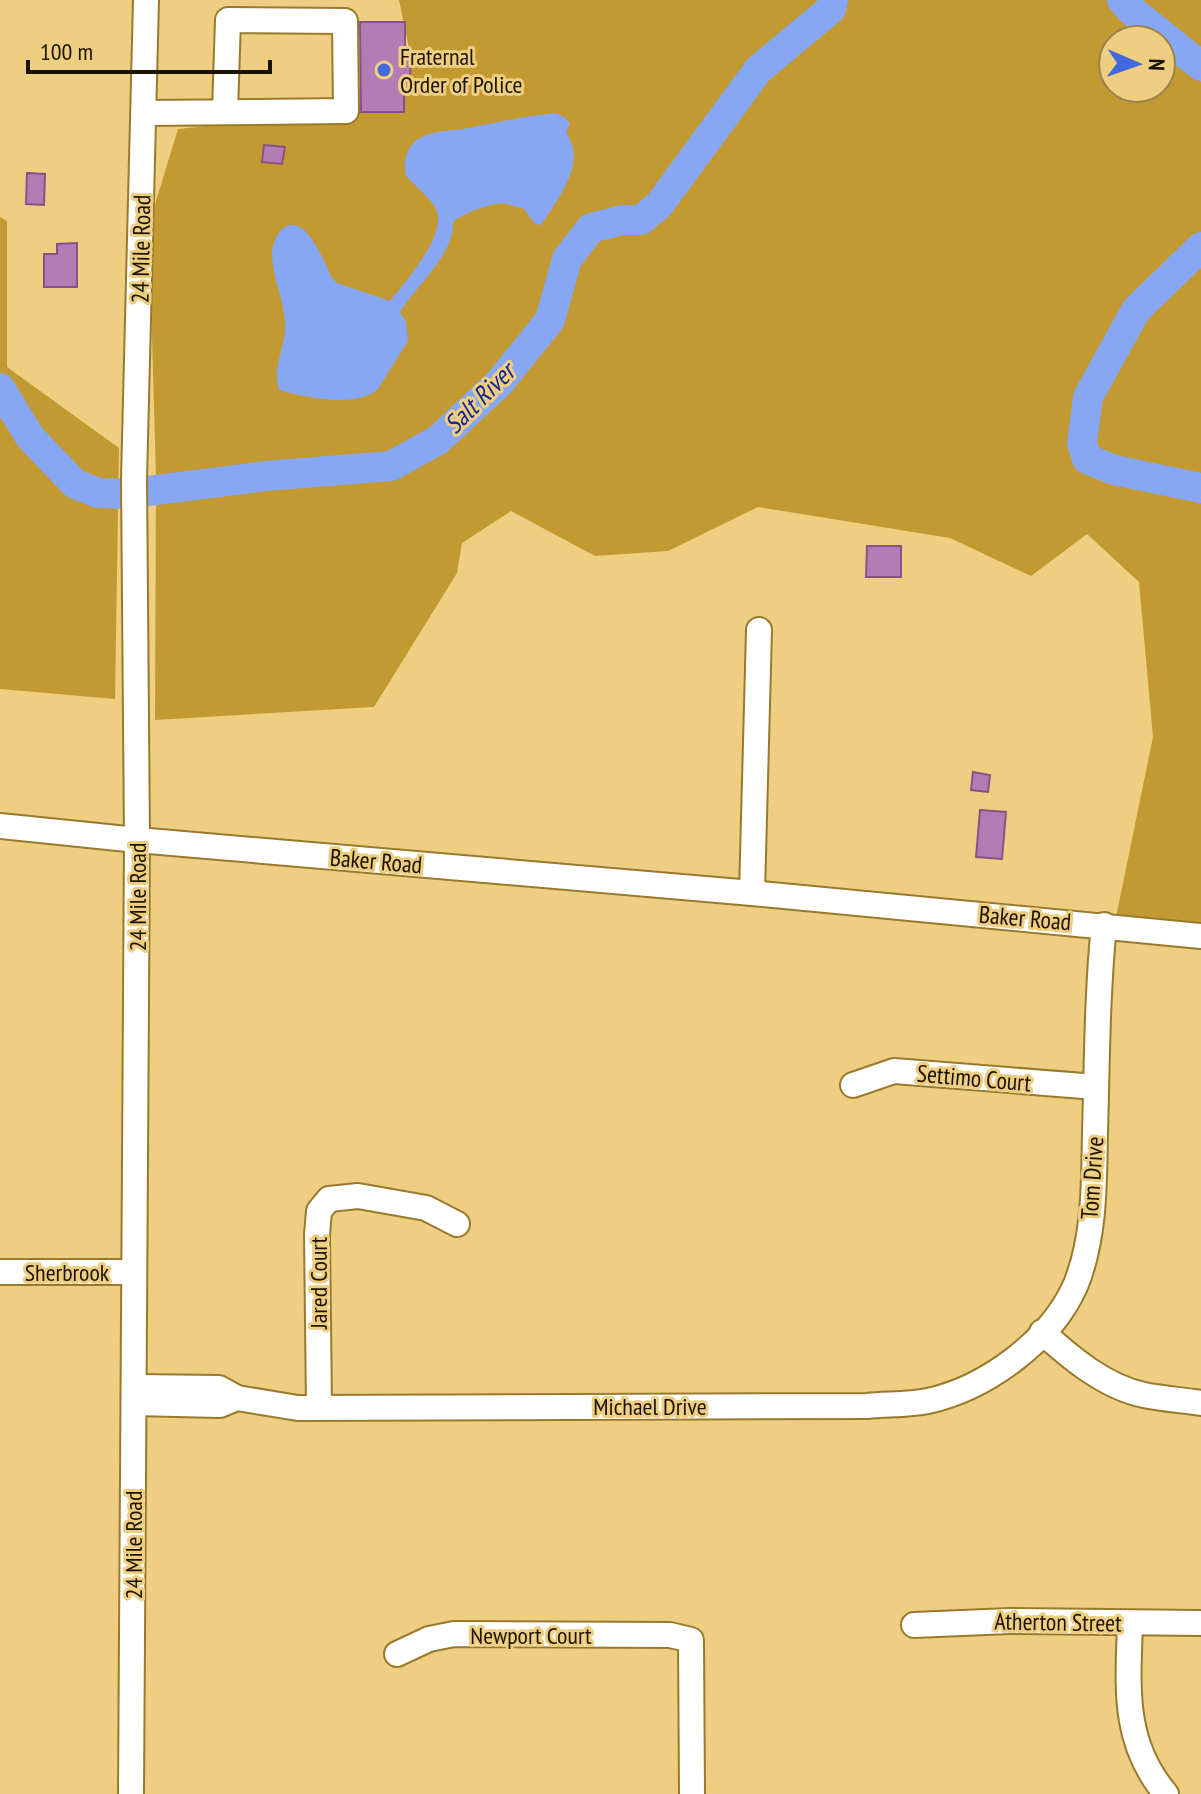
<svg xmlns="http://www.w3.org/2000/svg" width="1201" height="1794" font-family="'PT Sans Narrow',sans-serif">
<rect width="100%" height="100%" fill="#eece81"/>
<g fill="#c39a31" fill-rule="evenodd">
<path d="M399 0H1201V936L1114 927 1153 737 1139 582 1087 534 1031 576 950 538 758 507 668 551 595 556 511 511 462 543 457 573 374 707 155 720 156 476 151 302 152 214 178 129 346 111 404 112V82H410L411 58ZM1113 40H1161V88H1113Z"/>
<polygon points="0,217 7,221 7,367 119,448 115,699 0,689"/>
</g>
<path fill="#87a6f4" d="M556 113 564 117 570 123 566 133C588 162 558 199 541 225L535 224 523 208C515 207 504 202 497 204 484 206 462 214 453 222 455 254 415 287 400 312L406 322 408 341 378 389C357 409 303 397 279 390 271 366 287 346 285 323 284 299 271 275 272 251 273 244 277 233 282 229 305 209 325 264 332 278L337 283 390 301C405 282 448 234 436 209 430 197 415 186 406 176 402 164 407 144 420 138 434 130 453 131 469 128 498 122 526 116 556 113Z"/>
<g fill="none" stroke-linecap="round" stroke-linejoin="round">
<g stroke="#87a6f4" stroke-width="30">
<polyline points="1122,0 1130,9 1201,66"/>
<polyline points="1201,247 1136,310 1088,397 1082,443 1087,459 1114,470 1201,488"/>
<polyline points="0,388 30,437 75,484 98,493 125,494 266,476 391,466 438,440 500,382 550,320 567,259 591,228 622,220 641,220 659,205 758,70 831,9 833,0"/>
</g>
</g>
<g fill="#b47cb4" stroke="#875387" stroke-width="2">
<polygon points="360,22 405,22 405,48 411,48 410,82 404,82 404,112 361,112"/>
<polygon points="264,145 285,147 282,164 262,162"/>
<polygon points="27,173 45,174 44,205 26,204"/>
<polygon points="77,243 77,287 44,287 44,254 57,254 57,244"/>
<polygon points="867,546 901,546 901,577 866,577"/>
<polygon points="973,772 990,775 988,792 971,790"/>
<polygon points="980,810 1006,812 1002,859 976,857"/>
</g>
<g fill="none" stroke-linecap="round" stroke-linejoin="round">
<defs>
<g id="minor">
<polyline points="144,113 346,111 345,21 228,20 225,111"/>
<polyline points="0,826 137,840 752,893 1201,936"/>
<polyline points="752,893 759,630"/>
<polyline points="853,1085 894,1071 1096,1087"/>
<polyline points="0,1272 134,1272"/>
<path d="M1042 1332C1071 1358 1105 1387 1144 1395 1163 1399 1182 1400 1201 1403"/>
<path d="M237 1398 298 1408 867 1406C886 1404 908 1405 928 1401 987 1388 1052 1340 1076 1284 1095 1237 1094 1182 1095 1133 1097 1064 1097 994 1104 925"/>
<polyline points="134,1403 220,1405 237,1398 219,1388 134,1387"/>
<polyline points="319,1407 317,1235 319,1211 329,1199 358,1196 426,1208 457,1224"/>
<path d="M1130 1623C1128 1687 1122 1742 1166 1794"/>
<polyline points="914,1625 1010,1621 1201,1623"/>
<polyline points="397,1654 429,1639 454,1634 670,1635 691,1640 692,1794"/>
<polyline points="131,1794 137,840 134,479 146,0"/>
</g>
</defs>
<use href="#minor" stroke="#997a2c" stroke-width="28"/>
<use href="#minor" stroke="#fff" stroke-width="24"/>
</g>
<circle fill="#4469dc" stroke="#eece81" stroke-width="3" cx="384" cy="70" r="8"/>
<g text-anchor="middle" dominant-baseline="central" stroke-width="6" stroke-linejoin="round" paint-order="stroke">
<g font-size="24" fill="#1b1200" stroke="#eece81" text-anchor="start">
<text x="400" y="56">Fraternal<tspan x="400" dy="28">Order of Police</tspan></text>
</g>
<g font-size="24" fill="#1b1200" stroke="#eece81">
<text transform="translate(141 249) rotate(-89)">24 Mile Road</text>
<text transform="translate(376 861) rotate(5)">Baker Road</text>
<text transform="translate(137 897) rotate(-90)">24 Mile Road</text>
<text transform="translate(1025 918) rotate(5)">Baker Road</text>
<text transform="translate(974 1078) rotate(5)">Settimo Court</text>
<text transform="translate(1092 1178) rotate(-86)">Tom Drive</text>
<text x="67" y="1272">Sherbrook</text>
<text transform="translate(318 1283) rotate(-90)">Jared Court</text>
<text x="650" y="1406">Michael Drive</text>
<text transform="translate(133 1545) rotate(-90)">24 Mile Road</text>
<text transform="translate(1058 1622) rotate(1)">Atherton Street</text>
<text x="531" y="1635">Newport Court</text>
</g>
<g font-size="26" font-style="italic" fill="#142795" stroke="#eece81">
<text transform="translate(479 398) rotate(-45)">Salt River</text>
</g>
</g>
<g transform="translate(1137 64) rotate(92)"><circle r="38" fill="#eece81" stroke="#9a834d" stroke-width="2"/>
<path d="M0-6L14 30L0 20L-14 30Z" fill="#4469dc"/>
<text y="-12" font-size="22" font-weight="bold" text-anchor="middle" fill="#1b1200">N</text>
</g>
<path d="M28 60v12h242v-12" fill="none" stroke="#1b1200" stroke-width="4"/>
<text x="40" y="60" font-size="24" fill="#1b1200" stroke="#eece81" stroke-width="6" paint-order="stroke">100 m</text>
</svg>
